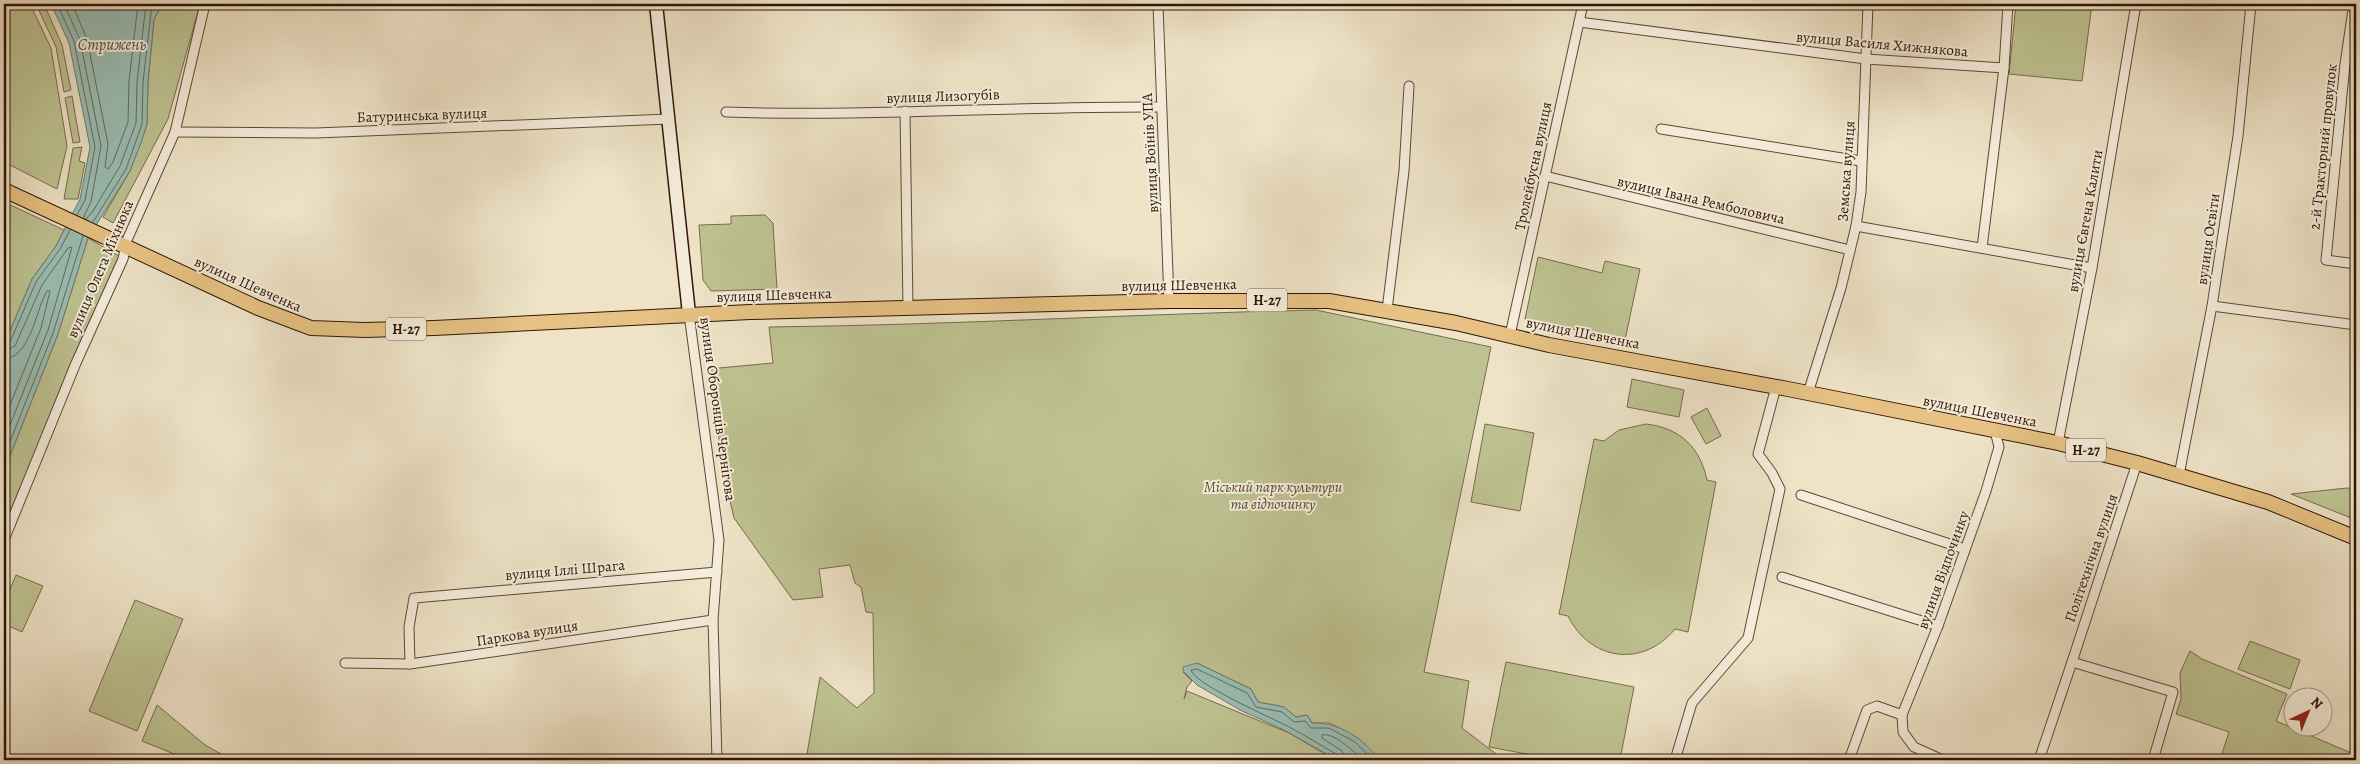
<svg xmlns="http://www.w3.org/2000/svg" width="2360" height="764" font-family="Alegreya,serif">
<rect width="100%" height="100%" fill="#eee3c7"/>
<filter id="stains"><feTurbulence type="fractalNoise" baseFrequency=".004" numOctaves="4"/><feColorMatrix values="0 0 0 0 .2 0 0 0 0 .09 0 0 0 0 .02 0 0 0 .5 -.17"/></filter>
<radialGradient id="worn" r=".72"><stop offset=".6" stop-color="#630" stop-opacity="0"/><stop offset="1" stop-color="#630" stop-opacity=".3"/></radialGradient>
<g fill="#bec292" stroke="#776c4c">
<polygon points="4,4 30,4 51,48 67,146 57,189 4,162"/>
<polygon points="36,4 44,4 62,45 71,90 64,92 56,47"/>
<polygon points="157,4 200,4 168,119 113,223 103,217 130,171 147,124 148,82 154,19 159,10"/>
<polygon points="2016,4 2092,4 2082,81 2009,74"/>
<polygon points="72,96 80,142 73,143 65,98"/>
<polygon points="82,147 79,161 85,163 78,199 64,199 73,148"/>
<polygon points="4,202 64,230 56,246 32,279 4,345"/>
<polygon points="765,215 773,223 777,289 711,291 703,280 699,225 731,224 731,216"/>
<polygon points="88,238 119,256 69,367 4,529 4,471 58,334"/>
<polygon points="1538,257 1602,273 1605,261 1640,269 1625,340 1525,319"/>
<path d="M1316 310 1491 347 1424 672 1469 681 1462 728 1504 760H1383L1374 755 1359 739 1330 723H1312L1307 715 1296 717 1284 707 1258 702 1251 689 1197 663 1183 672 1192 681 1187 687 1184 699 1187 691 1289 733 1335 760H806L820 677 857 708 874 693 873 613 866 612 861 587 855 583 850 565 819 569 823 597 793 600 734 518 726 483 708 369 773 363 769 327C952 325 1134 314 1316 310Z"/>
<polygon points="1632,379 1684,390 1679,417 1627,407"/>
<polygon points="1707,408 1721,436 1706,444 1691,417"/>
<polygon points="1485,424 1534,433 1520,511 1471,502"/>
<path d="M1646 424C1680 428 1700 447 1707 480L1716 482 1688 632 1675 629C1643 668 1590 661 1568 616L1559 614 1594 439 1604 441 1619 430Z"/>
<polygon points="2347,488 2356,489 2356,520 2291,494"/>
<polygon points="16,575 43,586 22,632 4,624 4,603"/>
<polygon points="135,600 183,619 137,731 89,711"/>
<polygon points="2250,641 2300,660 2290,689 2238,669"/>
<polygon points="2190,651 2202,659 2287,694 2276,721 2356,755 2356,760 2220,760 2229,732 2176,714 2181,699 2180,673"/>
<polygon points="1506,662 1634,687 1620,760 1559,760 1489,747"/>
<polygon points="157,705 205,745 228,758 226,760 189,760 142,741"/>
</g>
<g fill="#99beb4" stroke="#6f7a6e">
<polygon points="51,4 157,4 159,10 154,19 148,82 147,124 142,140 130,171 88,238 58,334 4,471 4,345 32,279 56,246 80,199 90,147 69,43"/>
<path d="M1197 663 1251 689 1258 702 1284 707 1296 717 1307 715 1312 723C1330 723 1341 727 1356 737 1366 743 1372 754 1383 760H1337L1286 731 1240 710 1197 685 1183 671V667Z"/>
</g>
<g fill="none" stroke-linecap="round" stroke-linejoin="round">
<g stroke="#646a5c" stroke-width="1">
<polyline points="57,4 74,41 95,147 85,200 77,215"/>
<polyline points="64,4 80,40 101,146 91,202 84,216 85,219"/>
<polyline points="72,4 87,39 108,144 105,167 108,169 113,162 128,122 129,81 138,4"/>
<polyline points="86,219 93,211 120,166 136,123 137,82 146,4"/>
<polyline points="93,222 126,169 142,124 143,82 152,4"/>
<polyline points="4,345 10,342 36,282 60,249 70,230"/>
<polyline points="4,351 15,346 42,285 68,248 72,247 48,330 4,440"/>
<path d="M4 359C28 358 35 318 43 299L47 291H50L41 328 4 420"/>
<polyline points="4,457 53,333 83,236"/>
<path d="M1338 760 1336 754C1320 745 1305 735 1289 727 1273 718 1195 685 1191 670L1197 669 1247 693 1256 707 1282 712 1294 722 1305 721 1311 728H1329L1355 742 1373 760"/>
<path d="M1345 760 1342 751 1322 738V735C1334 732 1354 752 1363 760"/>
</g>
<defs>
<g id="street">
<polyline points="1158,4 1169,301"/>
<polyline points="2356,10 2353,10 2345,64 2326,260 2356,264"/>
<polyline points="1579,22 1866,59 2004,68 1982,248"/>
<polyline points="2004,68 2008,4"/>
<polyline points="905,111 908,309"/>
<path d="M726 112C871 117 1016 106 1161 107"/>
<polyline points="1661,129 1861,161"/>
<polyline points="175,132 316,133 669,119"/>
<polyline points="1545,176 1850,250"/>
<polyline points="1856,226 2092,268"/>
<polyline points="2212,306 2356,325"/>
<polyline points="1387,310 1404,171 1409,86"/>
<polyline points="689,314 719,540 713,620 717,760"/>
<polyline points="1510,335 1583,4"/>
<polyline points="1808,393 1841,288 1856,226 1861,192 1868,4"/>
<polyline points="2058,443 2092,268 2136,4"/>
<polyline points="2179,475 2212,306 2238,136 2251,4"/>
<polyline points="1801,495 1965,549"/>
<polyline points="4,540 76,363 123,259 127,240 175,132 205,4"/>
<polyline points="1782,577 1938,626"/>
<polyline points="2072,662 2137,463"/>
<polyline points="345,663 410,664 713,620"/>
<polyline points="410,664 409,627 414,598 717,572"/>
<polyline points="1675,760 1692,703 1748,638 1780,489 1772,473 1758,454 1776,387"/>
<polyline points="1849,760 1867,710 1877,706 1902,715"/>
<polyline points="1943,760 1914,747 1903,732 1902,715 1938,626 1986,491 1999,447 1995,431"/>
<polyline points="2039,760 2072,662 2173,692 2153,760"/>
</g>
<polyline id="secondary" points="656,4 689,314"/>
<polyline id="primary" points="4,190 258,308 311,328 365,330 434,328 750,312 1169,301 1329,301 1456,323 1549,345 1788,389 2058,443 2137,463 2268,502 2356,538"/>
</defs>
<use href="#street" stroke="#604836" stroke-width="11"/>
<use href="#secondary" stroke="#301505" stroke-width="15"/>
<use href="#primary" stroke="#301505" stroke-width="16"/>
<use href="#street" stroke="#f4eddb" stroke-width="9"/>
<use href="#secondary" stroke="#f4eddb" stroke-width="12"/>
<use href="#primary" stroke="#e7c284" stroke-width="14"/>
</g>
<g text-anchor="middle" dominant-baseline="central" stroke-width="4" stroke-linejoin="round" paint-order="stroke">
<g fill="#f4eddb" stroke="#6b5645" stroke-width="1">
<rect x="1247" y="288.5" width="40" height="23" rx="4"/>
<rect x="386" y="317.5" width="40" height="23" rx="4"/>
<rect x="2066" y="438.5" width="40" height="23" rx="4"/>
</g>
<g font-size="14" font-weight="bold" fill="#301505">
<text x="1267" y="300">Н-27</text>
<text x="406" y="329">Н-27</text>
<text x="2086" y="450">Н-27</text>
</g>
<g font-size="15" fill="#301505" stroke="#f4eddb">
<text transform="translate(1882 44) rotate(5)">вулиця Василя Хижнякова</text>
<text transform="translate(943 96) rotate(-2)">вулиця Лизогубів</text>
<text transform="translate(422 115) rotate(-2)">Батуринська вулиця</text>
<text transform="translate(2323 147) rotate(-84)">2-й Тракторний провулок</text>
<text transform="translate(1150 153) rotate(-93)">вулиця Воїнів УПА</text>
<text transform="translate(1533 166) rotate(-78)">Тролейбусна вулиця</text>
<text transform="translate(1846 171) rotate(-86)">Земська вулиця</text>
<text transform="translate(1701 200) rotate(13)">вулиця Івана Ремболовича</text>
<text transform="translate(2085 221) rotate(-80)">вулиця Євгена Калити</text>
<text transform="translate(2208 239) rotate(-82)">вулиця Освіти</text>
<text transform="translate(100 269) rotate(-67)">вулиця Олега Міхнюка</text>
<text transform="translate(248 284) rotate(24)">вулиця Шевченка</text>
<text transform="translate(1179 285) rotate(-1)">вулиця Шевченка</text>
<text transform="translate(774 295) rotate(-2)">вулиця Шевченка</text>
<text transform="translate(1583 333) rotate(11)">вулиця Шевченка</text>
<text transform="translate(718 409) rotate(82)">вулиця Оборонців Чернігова</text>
<text transform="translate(1980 411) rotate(11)">вулиця Шевченка</text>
<text transform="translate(2091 558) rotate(-71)">Політехнічна вулиця</text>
<text transform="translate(565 570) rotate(-5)">вулиця Іллі Шрага</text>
<text transform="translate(1943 570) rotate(-70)">вулиця Відпочинку</text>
<text transform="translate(527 633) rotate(-9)">Паркова вулиця</text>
</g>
<g font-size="15" font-style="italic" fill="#5b492f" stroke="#f4eddb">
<text x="1273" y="487">Міський парк культури<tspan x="1273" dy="17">та відпочинку</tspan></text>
</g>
<g font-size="16" font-style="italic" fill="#555042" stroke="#f4eddb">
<text x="112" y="45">Стрижень</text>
</g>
</g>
<rect width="2360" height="764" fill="none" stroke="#eee3c7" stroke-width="20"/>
<rect x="5" y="5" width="2350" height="754" fill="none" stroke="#301505" stroke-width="2.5"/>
<rect x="10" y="10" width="2340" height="744" fill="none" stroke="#301505"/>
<g transform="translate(2308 712) rotate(44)"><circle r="24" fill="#f4eddb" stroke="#a69785"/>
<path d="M0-4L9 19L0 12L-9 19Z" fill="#8f2418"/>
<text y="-8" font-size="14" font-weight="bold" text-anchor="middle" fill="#301505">N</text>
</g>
<rect width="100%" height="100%" filter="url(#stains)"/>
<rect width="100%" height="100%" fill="url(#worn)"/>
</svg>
